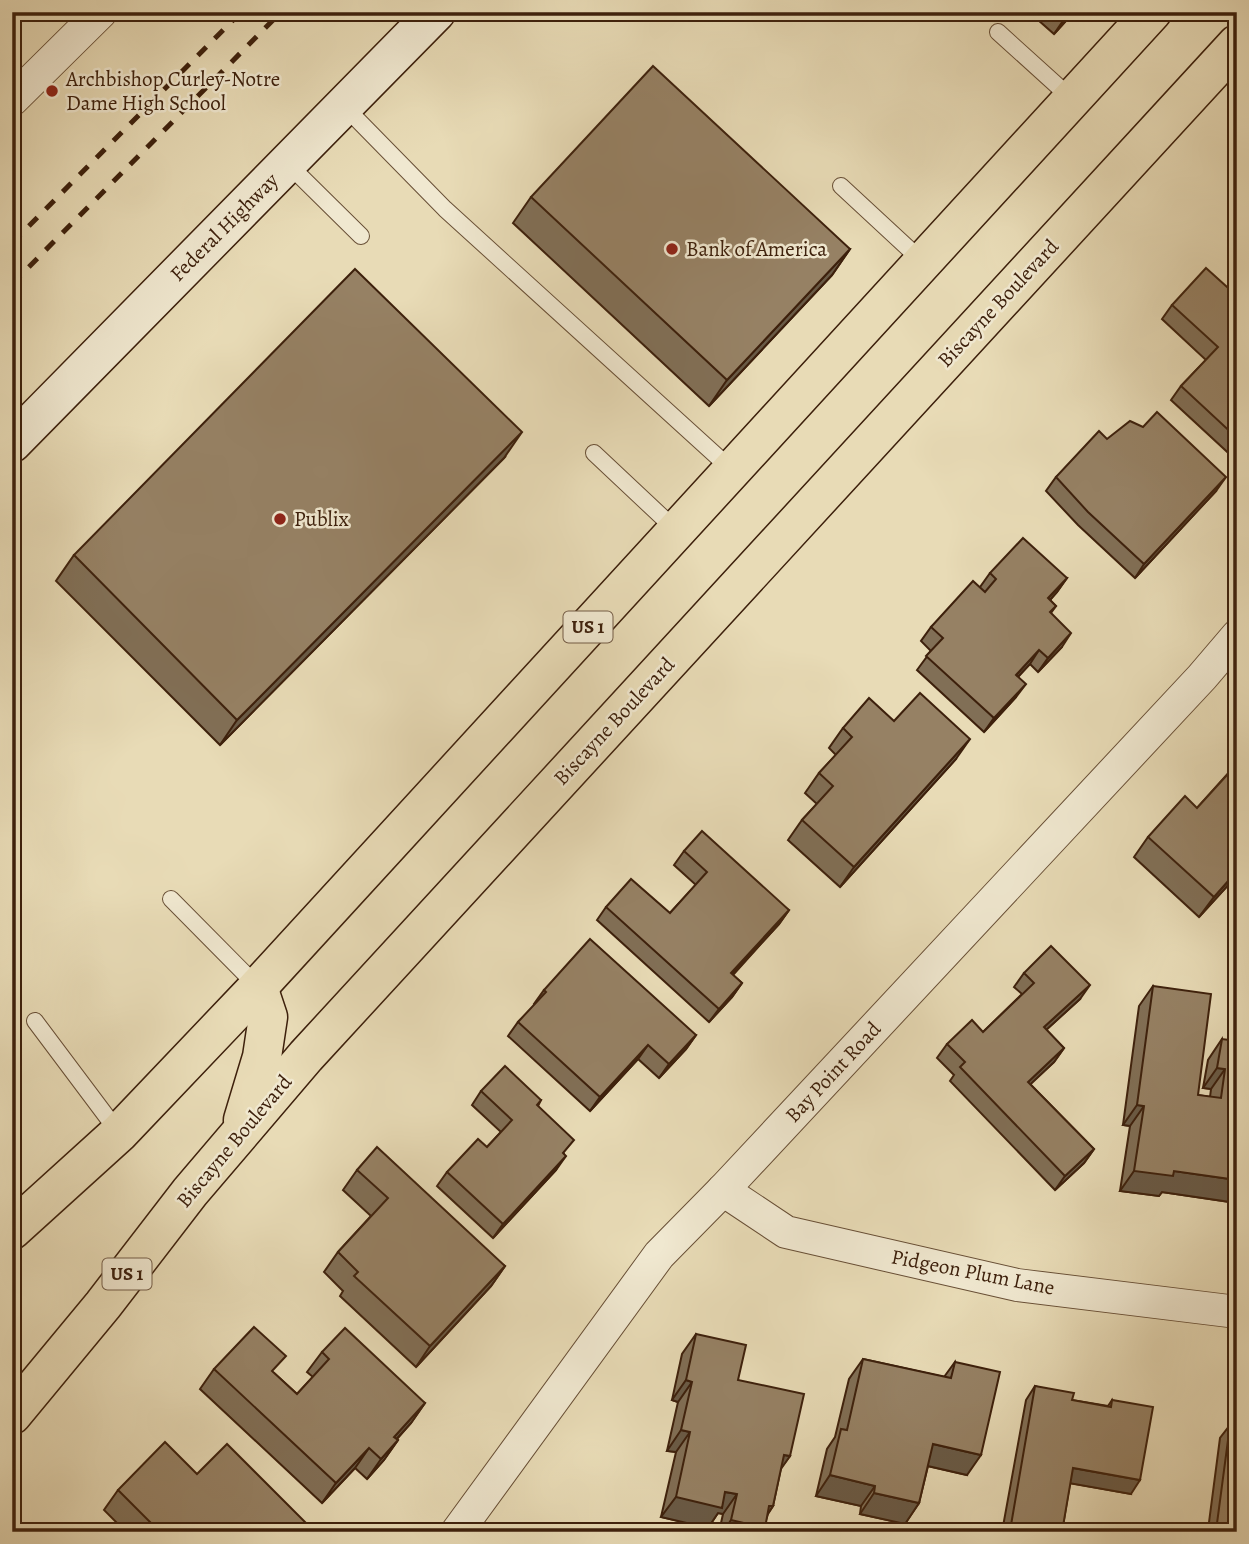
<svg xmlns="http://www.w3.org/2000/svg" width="1249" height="1544" font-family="Alegreya,serif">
<rect width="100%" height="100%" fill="#e8dbb6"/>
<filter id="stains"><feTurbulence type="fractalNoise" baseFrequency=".00286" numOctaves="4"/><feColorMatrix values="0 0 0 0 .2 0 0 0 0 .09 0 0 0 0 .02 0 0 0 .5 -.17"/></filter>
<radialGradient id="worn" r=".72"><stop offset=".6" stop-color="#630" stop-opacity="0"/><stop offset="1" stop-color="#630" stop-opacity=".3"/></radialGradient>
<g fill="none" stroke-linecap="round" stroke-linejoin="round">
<defs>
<g id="lane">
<polyline points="998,32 1072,99"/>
<polyline points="344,106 445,209 732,470"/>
<polyline points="287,163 361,236"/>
<polyline points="841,186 922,261"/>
<polyline points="594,453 677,531"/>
<polyline points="171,899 258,987"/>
<polyline points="35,1021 119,1133"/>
</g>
<g id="street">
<polyline points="12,100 101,12"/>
<polyline points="723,1190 786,1232 1017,1285 1237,1312"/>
<polyline points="457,1532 659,1255 723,1190 1202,677 1237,636"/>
</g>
<polyline id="secondary" points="12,443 436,12"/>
<g id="primary">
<polyline points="243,1120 262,1057 268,1017 258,987"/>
<polyline points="12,1230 119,1133 258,987 1152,12"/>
<polyline points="12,1415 103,1305 190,1192 306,1056 1237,44"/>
</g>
</defs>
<use href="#lane" stroke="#684f36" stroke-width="18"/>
<use href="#street" stroke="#684f36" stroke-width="34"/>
<use href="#secondary" stroke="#3d200c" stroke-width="41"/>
<use href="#primary" stroke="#3d200c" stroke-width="41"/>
<use href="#lane" stroke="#f0e8d0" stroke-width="16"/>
<use href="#street" stroke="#f0e8d0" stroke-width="32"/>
<use href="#secondary" stroke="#f0e8d0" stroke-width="38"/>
<use href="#primary" stroke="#e8dbb6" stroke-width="38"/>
<g stroke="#3d200c" stroke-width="5" stroke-dasharray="12 12" stroke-linecap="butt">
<polyline points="12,243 241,12"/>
<polyline points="12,284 281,12"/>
</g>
</g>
<g fill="#816f56" stroke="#3d200c" stroke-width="2">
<polygon points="1029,12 1074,12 1054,34"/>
<polygon points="531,197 850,249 832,275 709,406 513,223"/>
<polygon points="1237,296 1237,459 1236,460 1171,400 1181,386 1206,360 1162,319 1172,305"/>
<polygon points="1107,439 1216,491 1135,578 1078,525 1046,491 1056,477"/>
<polygon points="504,458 220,745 56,581 74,555"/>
<polygon points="990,573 1067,578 1057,592 1050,600 1056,606 1051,613 1062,647 1038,672 1030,664 1018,677 1016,697 984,732 917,670 931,651 921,641 931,627 980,587"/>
<polygon points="894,721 956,759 840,887 788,840 802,820 817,804 805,793 819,773 836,755 829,748 843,728"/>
<polygon points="1237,759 1237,887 1231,882 1199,917 1134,857 1148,837 1197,808 1232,769 1230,768"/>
<polygon points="684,851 789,910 779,924 733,975 742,983 732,997 709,1022 597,920 606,907 670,913 696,885 674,865"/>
<polygon points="1024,973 1080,999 1046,1030 1064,1048 1054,1062 1030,1084 1094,1149 1084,1163 1055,1190 950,1081 954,1075 937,1058 947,1044 983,1032 1022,994 1014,987"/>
<polygon points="1153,986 1198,1095 1210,1097 1211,1089 1203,1088 1208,1060 1222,1039 1237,1203 1162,1192 1159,1196 1120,1191 1130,1126 1123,1125 1139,1006"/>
<polygon points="544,990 696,1035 686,1049 659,1078 638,1059 590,1111 508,1036 518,1022 535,1005 534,1004"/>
<polygon points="481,1091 541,1100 538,1106 564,1154 556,1170 493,1238 437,1186 447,1172 487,1147 501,1132 472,1105"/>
<polygon points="357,1170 505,1266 491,1286 416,1367 340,1296 343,1291 324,1272 338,1252 371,1216 343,1190"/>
<polygon points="696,1334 738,1380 790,1456 781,1468 773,1506 768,1514 762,1532 719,1532 723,1514 718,1513 708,1528 661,1517 676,1452 667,1451 678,1402 672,1400 682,1354"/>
<polygon points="322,1352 425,1403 411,1423 397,1439 398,1440 384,1460 367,1479 355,1468 322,1503 200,1389 214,1369 274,1373 297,1394 313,1377 307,1372"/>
<polygon points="863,1359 944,1377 955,1362 967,1475 928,1466 919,1503 905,1524 860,1514 861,1506 816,1496 827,1449 835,1437 849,1379"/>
<polygon points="1035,1386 1072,1400 1108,1406 1112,1400 1131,1494 1070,1483 1062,1532 1002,1532 1026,1400"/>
<polygon points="1230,1425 1237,1532 1191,1532 1193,1528 1208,1530 1220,1438"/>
<polygon points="118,1490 315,1532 126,1532 104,1510"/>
</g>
<g fill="#695a46" stroke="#3d200c" stroke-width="2">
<polygon points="1069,12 1074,12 1054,34"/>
<polygon points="850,249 832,275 709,406 727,380"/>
<polygon points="522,432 504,458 220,745 237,720"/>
<polygon points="1226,477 1216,491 1135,578 1144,564"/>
<polygon points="1067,578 1057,592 1039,612 1048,598"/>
<polygon points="1071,633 1062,647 1038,672 1048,658"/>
<polygon points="1039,650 1030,664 1006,689 1016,675"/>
<polygon points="1026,684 1016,697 984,732 994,718"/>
<polygon points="970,739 956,759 840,887 854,867"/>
<polygon points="1237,871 1237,873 1231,882 1199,917 1214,897"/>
<polygon points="789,910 779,924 721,987 731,973"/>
<polygon points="742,983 732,997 709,1022 719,1009"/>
<polygon points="1090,985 1080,999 1034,1041 1044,1027"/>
<polygon points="696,1035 686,1049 659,1078 669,1064"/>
<polygon points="648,1045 638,1059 590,1111 600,1097"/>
<polygon points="1064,1048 1054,1062 1018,1096 1028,1082"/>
<polygon points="1217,1068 1225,1069 1211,1089 1203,1088"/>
<polygon points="1137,1105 1144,1106 1130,1126 1123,1125"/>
<polygon points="1094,1149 1084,1163 1055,1190 1065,1176"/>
<polygon points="566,1156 556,1170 493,1238 503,1224"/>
<polygon points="1134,1171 1174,1171 1237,1180 1237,1203 1162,1192 1159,1196 1120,1191"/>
<polygon points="505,1266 491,1286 416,1367 430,1346"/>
<polygon points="686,1380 692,1382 678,1402 672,1400"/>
<polygon points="425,1403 411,1423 380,1457 394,1437"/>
<polygon points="681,1430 690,1432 676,1452 667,1451"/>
<polygon points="398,1440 384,1460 367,1479 381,1459"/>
<polygon points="933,1444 981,1455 967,1475 919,1464"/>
<polygon points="369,1448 355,1468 322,1503 336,1483"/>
<polygon points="784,1455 790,1456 776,1476"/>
<polygon points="1073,1468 1140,1480 1131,1494 1063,1482"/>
<polygon points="830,1475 875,1486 861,1506 816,1496"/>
<polygon points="725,1492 737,1494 723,1514 718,1513 708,1528 661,1517 676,1497"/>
<polygon points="874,1493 919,1503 905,1524 860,1514"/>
<polygon points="769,1506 773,1506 759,1526 765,1528 762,1532 723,1532 731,1520"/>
<polygon points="1011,1525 1048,1532 1006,1532"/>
</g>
<g fill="#968164" stroke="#3d200c" stroke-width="2">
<polygon points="653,66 850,249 727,380 531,197"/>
<polygon points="1206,268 1237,296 1237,438 1181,386 1218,347 1172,305"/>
<polygon points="355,269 522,432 237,720 74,555"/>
<polygon points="1157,412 1226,477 1144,564 1088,512 1056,477 1099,431 1107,439 1130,421 1143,427"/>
<polygon points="1023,538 1067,578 1048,598 1056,606 1050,612 1071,633 1048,658 1039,650 1016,675 1026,684 994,718 926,656 943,638 931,627 973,581 985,592 996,579 990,573"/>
<polygon points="920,693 970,739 854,867 802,820 833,786 819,773 852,737 843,728 869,698 894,721"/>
<polygon points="1237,764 1237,871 1214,897 1148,837 1185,796 1197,808"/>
<polygon points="702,831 789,910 731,973 742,983 719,1009 606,907 631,879 670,913 707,872 684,851"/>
<polygon points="590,939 696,1035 669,1064 648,1045 600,1097 518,1022 546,992 544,990"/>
<polygon points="1051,946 1090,985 1044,1027 1064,1048 1028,1082 1094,1149 1065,1176 960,1067 965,1062 947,1044 972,1020 983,1032 1034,983 1024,973"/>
<polygon points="1153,986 1211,994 1198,1095 1221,1098 1225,1069 1217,1068 1222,1039 1237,1041 1237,1180 1174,1171 1173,1176 1134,1171 1144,1106 1137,1105"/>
<polygon points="505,1066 541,1100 537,1105 574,1140 563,1153 566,1156 503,1224 447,1172 478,1139 487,1147 512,1120 481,1091"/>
<polygon points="377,1147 505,1266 430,1346 354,1276 358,1272 338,1252 388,1198 357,1170"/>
<polygon points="254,1327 286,1356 272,1371 297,1394 329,1359 322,1352 345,1328 425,1403 394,1437 398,1440 381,1459 369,1448 336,1483 214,1369"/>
<polygon points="696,1334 746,1345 738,1380 804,1394 790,1456 784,1455 773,1506 769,1506 765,1528 731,1520 737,1494 725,1492 722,1508 676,1497 690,1432 681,1430 692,1382 686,1380"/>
<polygon points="863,1359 951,1378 955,1362 1000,1372 981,1455 933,1444 919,1503 874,1493 875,1486 830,1475 841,1429 847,1430"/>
<polygon points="1035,1386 1074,1393 1072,1400 1111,1407 1112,1400 1153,1407 1140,1480 1073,1468 1062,1532 1048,1532 1011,1525"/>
<polygon points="1230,1425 1237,1425 1237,1532 1193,1532 1193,1528 1216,1531"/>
<polygon points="165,1442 197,1474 227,1444 315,1532 160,1532 118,1490"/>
</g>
<g fill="#8f2418" stroke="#f0e8d0" stroke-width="2.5">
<circle cx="52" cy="91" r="7"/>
<circle cx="672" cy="249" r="7"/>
<circle cx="280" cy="519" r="7"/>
</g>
<g text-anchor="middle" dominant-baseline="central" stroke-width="5" stroke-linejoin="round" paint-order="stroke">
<g fill="#f0e8d0" stroke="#735c47" stroke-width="2">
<rect x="563.5" y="611.5" width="49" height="31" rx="5"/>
<rect x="102.5" y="1258.5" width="49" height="31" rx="5"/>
</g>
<g font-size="19" font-weight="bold" fill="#3d200c">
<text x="588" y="627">US 1</text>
<text x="127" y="1274">US 1</text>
</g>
<g font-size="21" fill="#3d200c" stroke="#f0e8d0" text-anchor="start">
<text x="66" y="79">Archbishop Curley-Notre<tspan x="66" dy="24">Dame High School</tspan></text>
<text x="686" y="249">Bank of America</text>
<text x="294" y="519">Publix</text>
</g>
<g font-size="21" fill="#3d200c" stroke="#f0e8d0">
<text transform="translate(224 227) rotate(-45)">Federal Highway</text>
<text transform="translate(998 303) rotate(-47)">Biscayne Boulevard</text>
<text transform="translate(614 721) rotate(-47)">Biscayne Boulevard</text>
<text transform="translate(833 1072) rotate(-47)">Bay Point Road</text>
<text transform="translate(234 1141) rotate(-50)">Biscayne Boulevard</text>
<text transform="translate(973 1272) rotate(11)">Pidgeon Plum Lane</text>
</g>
</g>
<rect width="1249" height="1544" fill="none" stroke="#e8dbb6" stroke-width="42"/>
<rect x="14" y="14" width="1221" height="1516" fill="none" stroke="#3d200c" stroke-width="3.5"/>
<rect x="21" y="21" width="1207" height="1502" fill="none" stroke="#3d200c" stroke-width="2"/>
<rect width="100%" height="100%" filter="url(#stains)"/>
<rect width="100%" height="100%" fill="url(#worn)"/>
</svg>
